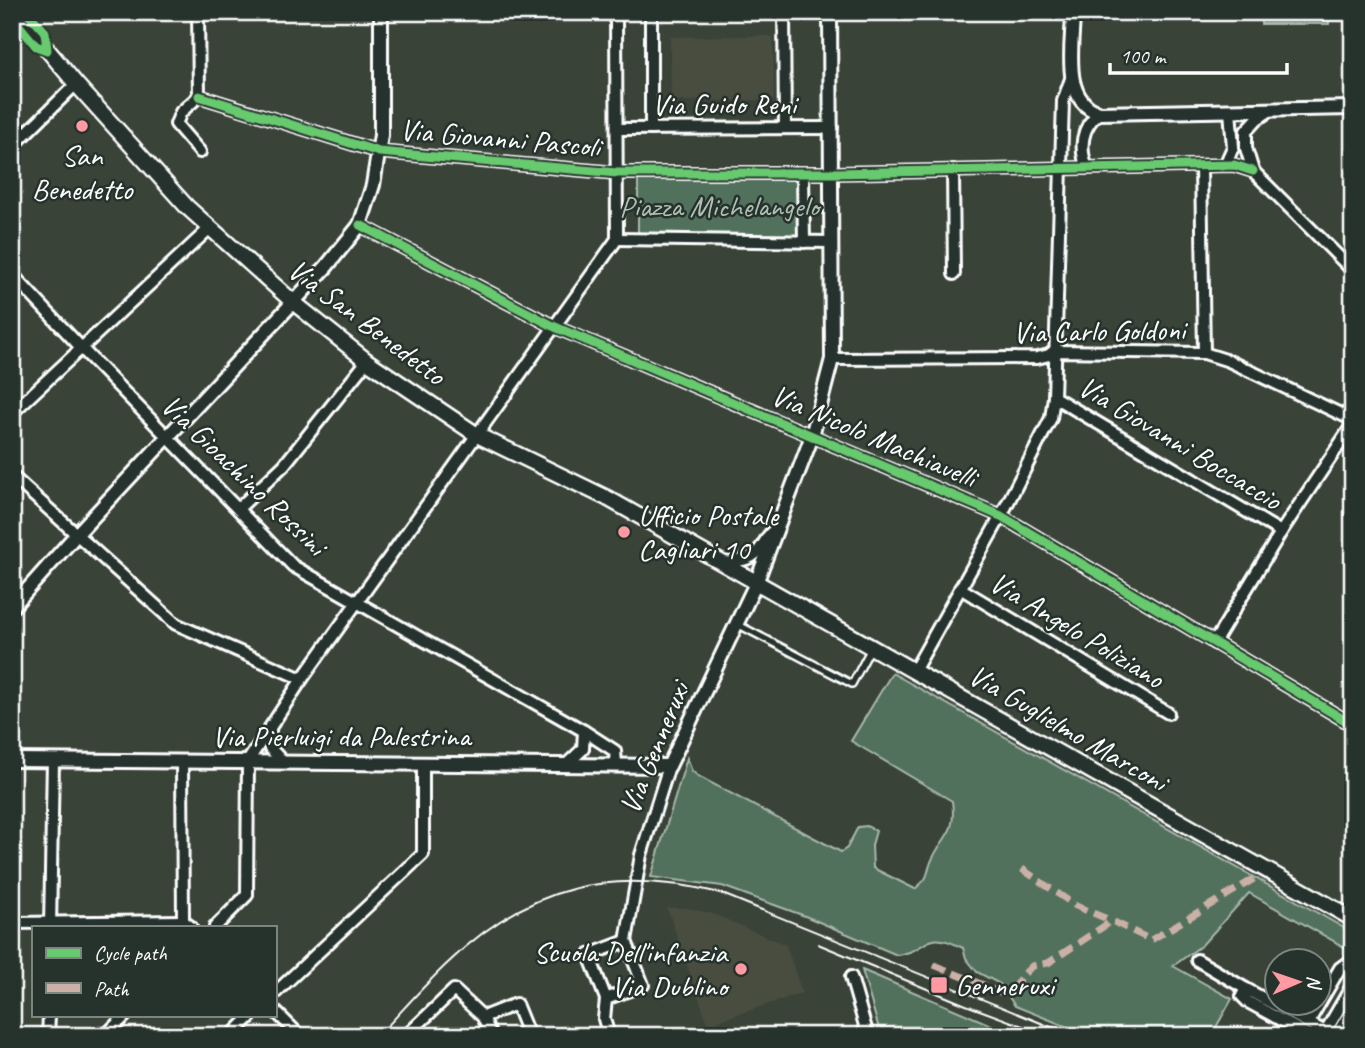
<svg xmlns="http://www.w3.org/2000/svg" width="1365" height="1048" font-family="Caveat,sans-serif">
<rect width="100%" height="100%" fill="#3a4338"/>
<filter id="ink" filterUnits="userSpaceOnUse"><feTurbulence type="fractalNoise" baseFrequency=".0143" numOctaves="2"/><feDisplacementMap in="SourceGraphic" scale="14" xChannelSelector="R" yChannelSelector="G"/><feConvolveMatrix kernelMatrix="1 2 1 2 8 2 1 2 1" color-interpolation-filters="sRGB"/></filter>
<g filter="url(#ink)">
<g fill="#484e40">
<polygon points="766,36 773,37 774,100 671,101 670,37"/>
<polygon points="667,908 688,908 713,914 786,945 802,993 708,1024"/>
</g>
<g fill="#51715b" stroke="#a8b8ad" stroke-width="2">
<rect x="1261" y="12" width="68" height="12"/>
<rect x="638" y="176" width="162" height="61"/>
<path d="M892 673 1353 933V952L1249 893 1202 945 1173 966 1232 999 1211 1036H1090L1015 1006 1000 984 977 972 966 958 963 948C923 927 930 951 897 955L805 916 722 886 651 877 687 758 692 771 698 776 841 852 847 848 858 827 867 826 876 831 872 845 873 868 915 889C930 876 925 878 931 862 942 835 957 836 952 801L851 741Z"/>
<polygon points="862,970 996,1027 966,1036 881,1036"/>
</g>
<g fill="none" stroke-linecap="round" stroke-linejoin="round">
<defs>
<polyline id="service" points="737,624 852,684 870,650"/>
<g id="minor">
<polyline points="198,12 199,96"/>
<polyline points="616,12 617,239"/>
<polyline points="651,12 651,129"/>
<polyline points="784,12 785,128"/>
<polyline points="199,96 379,152 617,173 833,173 1234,165 1253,171"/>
<polyline points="199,96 181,112 176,124 200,152"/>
<polyline points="1272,109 1257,119 1246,131 1246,148 1253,171 1353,271"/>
<polyline points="617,129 832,128"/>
<polyline points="12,147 76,84"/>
<polyline points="1225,165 1233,147 1230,111"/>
<polyline points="1201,166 1204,353"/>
<path d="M1087 168C1079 148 1081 127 1099 113"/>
<polyline points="953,170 954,274"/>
<polyline points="803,173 804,242"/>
<polyline points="360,225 555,327 1001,516 1353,725"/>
<polyline points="617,239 831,242"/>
<polyline points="12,274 88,355 293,566 584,731 615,751 616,764"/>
<polyline points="832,359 1037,358 1049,355 1054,351 1204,353 1229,361 1353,420"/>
<polyline points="1054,397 1281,532"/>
<polyline points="12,413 210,228"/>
<polyline points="12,476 176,624 302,679"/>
<polyline points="238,509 284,465 367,361"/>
<path d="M725 563C740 561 754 560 762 546 768 537 768 534 777 528"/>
<polyline points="960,588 1168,713"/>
<polyline points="1214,643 1281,532 1353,424"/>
<polyline points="914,671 1001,516 1051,418 1054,397 1063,101 1072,76"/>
<polyline points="270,730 270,748 283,762"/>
<polyline points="182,761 183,921"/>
<polyline points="566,765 583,749 584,731"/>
<polyline points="12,923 183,921 191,927"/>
<polyline points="50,927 53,760"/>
<polyline points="215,927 247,895 248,761 302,679 617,239"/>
<polyline points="626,941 641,855 669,766"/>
<polyline points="1197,960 1246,989"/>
<polyline points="851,977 868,1036"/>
<polyline points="275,993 423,854 423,763"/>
<polyline points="606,999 643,985 626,941 589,955 606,999 604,1019 609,1036"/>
<polyline points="275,1011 300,1036"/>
<polyline points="1308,1023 1340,968 1347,963 1353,965"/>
<polyline points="48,1036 49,1015"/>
<polyline points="105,1036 126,1015"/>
<polyline points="231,1036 252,1015"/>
<polyline points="406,1036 454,990 483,1017"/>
<polyline points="491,1036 483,1017 516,1004 529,1036"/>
<polyline points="1310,1036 1248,1002 1242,996 1246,989 1325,1032"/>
<polyline points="1323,1036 1353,984"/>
<polyline points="1336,1036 1353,1007"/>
</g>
<g id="tertiary">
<path d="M1073 12C1073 44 1060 99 1099 113L1353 108"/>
<polyline points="12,607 76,535 326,267 360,225 373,185 381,135 381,12"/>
<polyline points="12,760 669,766 756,583 812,436 832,359 830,12"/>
</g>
<polyline id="secondary" points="16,12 76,84 187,207 293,302 367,361 477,435 607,498 1353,919"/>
</defs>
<use href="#service" stroke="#fff" stroke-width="10"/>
<use href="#minor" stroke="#fff" stroke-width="16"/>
<use href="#tertiary" stroke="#fff" stroke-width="18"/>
<use href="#secondary" stroke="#fff" stroke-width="19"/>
<use href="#service" stroke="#26332d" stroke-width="5"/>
<use href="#minor" stroke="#26332d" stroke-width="10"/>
<use href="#tertiary" stroke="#26332d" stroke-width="12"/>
<use href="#secondary" stroke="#26332d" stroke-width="14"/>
<g stroke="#fff" stroke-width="2">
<polyline points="818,944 966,1005 1039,1032"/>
<path d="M378 1036C402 1011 424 985 449 962 530 884 612 867 720 893L1073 1036"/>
</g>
<g stroke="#cab0a6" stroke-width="7" stroke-dasharray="14 7" stroke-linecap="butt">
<polyline points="1022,869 1076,906 1112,921"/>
<polyline points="934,965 1003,993 1013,989 1021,977 1032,966 1048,963 1112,921 1151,940 1259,876"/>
</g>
<defs>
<g id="cycleway">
<polyline points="12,17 36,46 47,50 45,32 27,12"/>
<polyline points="199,96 379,152 617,173 833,173 1234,165 1253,171"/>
<polyline points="360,225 555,327 1001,516 1353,725"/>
</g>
</defs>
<use href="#cycleway" stroke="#26332d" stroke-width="13"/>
<use href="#cycleway" stroke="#67ca6e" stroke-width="9"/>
</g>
</g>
<g fill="#ff9aa2" stroke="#26332d" stroke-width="2.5">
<circle cx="82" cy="126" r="7"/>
<circle cx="624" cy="532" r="7"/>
<circle cx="741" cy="969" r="7"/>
<rect x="930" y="976" width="18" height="18" rx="3.5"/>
</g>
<g text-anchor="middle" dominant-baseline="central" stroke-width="5" stroke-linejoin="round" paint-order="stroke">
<g font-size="30" fill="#fff" stroke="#26332d">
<text x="724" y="104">Via Guido Reni</text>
<text transform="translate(500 138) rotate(5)">Via Giovanni Pascoli</text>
<text transform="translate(367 322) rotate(37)">Via San Benedetto</text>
<text transform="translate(1099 331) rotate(-1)">Via Carlo Goldoni</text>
<text transform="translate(874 436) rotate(23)">Via Nicolò Machiavelli</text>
<text transform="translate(1180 443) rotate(31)">Via Giovanni Boccaccio</text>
<text transform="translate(244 475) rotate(44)">Via Gioachino Rossini</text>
<text transform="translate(1077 630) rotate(31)">Via Angelo Poliziano</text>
<text transform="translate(1068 728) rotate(30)">Via Guglielmo Marconi</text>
<text x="341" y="736">Via Pierluigi da Palestrina</text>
<text transform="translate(654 748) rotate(-68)">Via Genneruxi</text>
</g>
<g font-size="30" fill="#fff" stroke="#26332d" text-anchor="start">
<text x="82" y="155" text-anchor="middle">San<tspan x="82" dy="34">Benedetto</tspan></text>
<text x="638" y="515">Ufficio Postale<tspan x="638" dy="34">Cagliari 10</tspan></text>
<text x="727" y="952" text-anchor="end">Scuola Dell'infanzia<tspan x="727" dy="34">Via Dublino</tspan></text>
<text x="955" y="985">Genneruxi</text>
</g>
<g font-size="30" fill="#b1bfb5" stroke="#26332d">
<text x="719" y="206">Piazza Michelangelo</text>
</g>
</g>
<rect width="1365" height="1048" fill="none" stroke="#26332d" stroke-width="42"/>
<rect x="21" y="21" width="1323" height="1006" fill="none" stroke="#fff" stroke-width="2.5" filter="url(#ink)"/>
<rect x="32" y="926" width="245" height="91" fill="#26332d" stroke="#7d8581" stroke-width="2"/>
<rect x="46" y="948" width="35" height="10" fill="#67ca6e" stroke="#7d8581" stroke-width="2"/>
<text x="94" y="960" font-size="21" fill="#ffffff">Cycle path</text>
<rect x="46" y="983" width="35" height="10" fill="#cab0a6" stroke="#7d8581" stroke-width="2"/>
<text x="94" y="996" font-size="21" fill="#ffffff">Path</text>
<g transform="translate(1298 982) rotate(88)"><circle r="33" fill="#26332d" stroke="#7d8581" stroke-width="2"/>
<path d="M0-5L12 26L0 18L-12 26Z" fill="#ff9aa2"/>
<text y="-10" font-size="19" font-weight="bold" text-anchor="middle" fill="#ffffff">N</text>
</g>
<path d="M1110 63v10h177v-10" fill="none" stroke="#ffffff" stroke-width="3.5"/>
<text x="1120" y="63" font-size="21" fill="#ffffff" stroke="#26332d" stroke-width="5" paint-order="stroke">100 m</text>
</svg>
